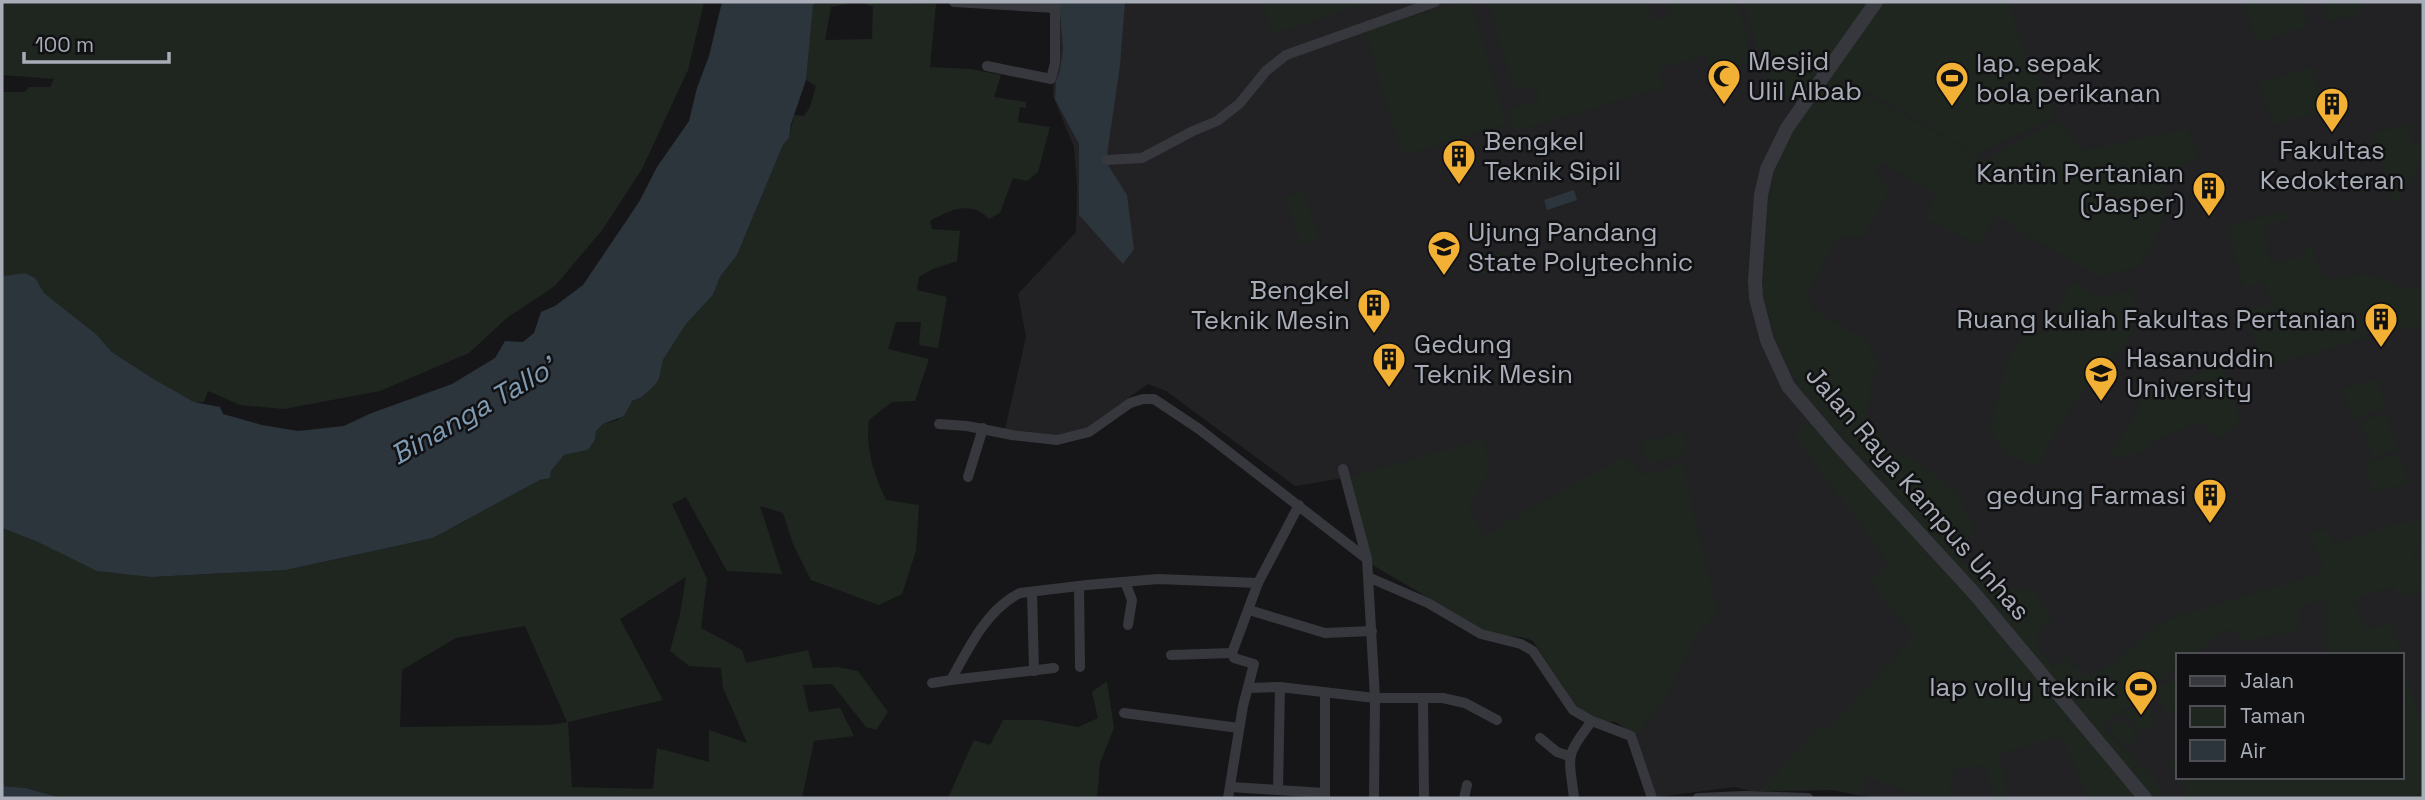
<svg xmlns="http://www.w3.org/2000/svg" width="2425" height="800" font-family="'Space Grotesk',sans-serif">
<rect width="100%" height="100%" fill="#161618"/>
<path fill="#222225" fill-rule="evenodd" d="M1057 2H2423V798H1875L1833 790 1750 791 1734 787 1658 797 1655 795 1636 736 1616 722 1604 721 1578 708 1533 641 1523 636 1503 637 1350 477 1295 486 1166 391 1148 384 1082 431 1064 436 1005 429 1026 337 1018 294 1076 232 1077 186 1074 147 1053 96ZM2178 655H2402V777H2178Z"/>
<g fill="#1e261f" fill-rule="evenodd">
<polygon points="2,2 704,2 688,70 642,169 603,229 555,286 508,317 469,353 380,391 284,409 240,405 208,391 204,402 194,402 152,378 112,352 96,334 44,293 25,273 2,276 2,92 25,92 29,87 50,87 54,79 2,75"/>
<path d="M817 2H857L831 7 825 40 872 39 873 7 861 2 936 4 930 67 971 69 1001 75 994 97 1026 102V108L1020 107 1018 122 1050 127 1038 172 1027 181 1013 178 1000 213 989 219C972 200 949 210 930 221L932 229 960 231 957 261 933 269 919 277 917 290 947 297 938 348 919 345 921 322H896L888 349 929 359 915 401 892 402 869 420C865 449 874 474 886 500L919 505 916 551 902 594 879 605 811 580 793 544 783 513 760 506 782 574 727 571 686 497 672 504 707 579 701 628 742 650 746 663 808 650 813 668 837 667 858 671 888 712 876 730 866 727 832 684 803 685 809 712 840 708 854 736 814 741 802 798H61L26 788 2 786V528L38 542 152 577 286 570 433 538 540 480 550 478 551 471 564 455 588 450 595 440 596 431 603 424 618 420 632 401 642 397 655 385 659 379 663 360 686 324 713 295 720 277 737 255 783 145 789 138 794 115 804 116 810 107 816 86 806 80C807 55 808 30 813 5ZM686 577 680 614 670 651 689 666 721 668 723 688 747 743 709 730V762L657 748 653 789 572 787 568 722 663 700 620 619ZM525 626 567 722 550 725 400 727 402 670 456 638Z"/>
<polygon points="1263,2 1371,2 1286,30 1270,31"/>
<polygon points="1463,2 1471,2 1506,124 1402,155 1365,30"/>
<polygon points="1488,2 1647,2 1652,20 1672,14 1668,2 1736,2 1754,61 1712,74 1706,55 1658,69 1663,87 1515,132 1508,110 1540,100 1535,86 1515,92"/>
<polygon points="1743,2 2013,2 2009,3 2029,69 2045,84 2054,119 2002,141 1979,155 1843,78 1841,81 1987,161 2005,147 2057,121 2086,150 2187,129 2198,158 2164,178 2166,210 2155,241 2137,267 2098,277 1996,216 1977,245 1927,219 1935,195 1883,162 1875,174 1891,188 1864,236 1839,236 1808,292 1812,309 1865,340 1878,363 1870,384 1868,416 1893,452 1915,460 1960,496 1973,529 1959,559 1991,585 2035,592 2052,619 2036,635 2039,650 2054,668 2064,658 2089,677 2110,664 2166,620 2317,574 2323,564 2310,535 2324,528 2335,543 2422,517 2423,545 2411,554 2414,557 2423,555 2423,590 2397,597 2393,586 2353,599 2364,628 2367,629 2391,623 2401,655 2328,655 2327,598 2302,605 2297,630 2246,641 2230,628 2194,655 2178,655 2178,666 2102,727 2156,780 2163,798 2088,798 2062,736 2000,754 2007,798 1995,798 1984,766 1954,769 1949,798 1927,798 1866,777 1861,796 1833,790 1760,791 1820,727 1828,730 1914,636 1870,582 1890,563 1794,436 1807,423 1820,415 1959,557 1807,399 1781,353 1762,295 1769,199 1777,159 1802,114 1817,93 1797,83 1787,99 1776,103"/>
<polygon points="2243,2 2301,2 2308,27 2257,42"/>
<polygon points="2323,2 2364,2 2357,14 2328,21"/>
<polygon points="2312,67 2325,110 2272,125 2259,82"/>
<path d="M2415 122 2407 126 2413 144 2423 141C2423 163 2408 188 2393 205L2373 134Z"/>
<polygon points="1304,192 1319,238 1301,244 1286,197"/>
<polygon points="2285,211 2288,220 2262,227 2272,264 2306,255 2305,249 2312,247 2321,273 2329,280 2365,274 2391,281 2404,290 2423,287 2423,339 2417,326 2396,331 2388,305 2360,313 2367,338 2263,367 2246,311 2271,303 2265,282 2244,287 2227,227"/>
<polygon points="1505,252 1510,267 1481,276 1476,261"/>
<path d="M2072 281 2101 298 2132 291 2139 321 2131 324 2134 333 2074 402 2036 468C2014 459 2001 451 1989 429L2009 358 2026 331 2047 333 2058 315 2055 313Z"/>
<polygon points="2224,365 2237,410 2238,424 2220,438 2214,437 2206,424 2196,424 2160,437 2140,453 2109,459 2146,394"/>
<polygon points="2377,379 2386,408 2352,418 2344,389"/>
<polygon points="2386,413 2397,450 2372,458 2361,421"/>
<polygon points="1682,431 1688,453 1648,464 1642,443"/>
<path d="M1484 439 1489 470 1469 508 1485 535 1623 456 1645 476 1682 462 1717 613 1700 629 1663 701 1636 736 1616 722 1604 721 1578 708 1533 641C1519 634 1503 637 1488 633L1371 564 1350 477Z"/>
<polygon points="2399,454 2407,483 2373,493 2365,463"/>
<polygon points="2402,660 2423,731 2423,798 2180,798 2187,790 2168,765 2178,757 2178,777 2402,777"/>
<polygon points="2178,676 2178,709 2168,715 2155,689"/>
<polygon points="1107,681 1114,728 1100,763 1097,798 948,798 974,740 990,745 1003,720 1040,720 1078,727 1098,718 1092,692"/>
<polygon points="2139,701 2157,721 2143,734 2124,714"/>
<polygon points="2121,718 2139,737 2128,747 2110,729"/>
</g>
<g fill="#2c353c">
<polygon points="722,2 817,2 813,5 806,80 791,124 789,138 783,145 737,255 720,277 713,295 686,324 663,360 659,379 655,385 642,397 632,401 624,416 603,424 596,431 595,440 588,450 564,455 551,471 550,478 540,480 433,538 286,570 152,577 97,571 38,542 2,528 2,276 25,273 35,278 44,293 96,334 112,352 152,378 194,402 220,407 223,414 262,425 298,431 344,426 369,414 452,384 495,358 505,341 523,342 534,333 541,312 555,306 583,285 639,202 657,167 689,121 697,88 709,56"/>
<polygon points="1059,2 1125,2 1120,65 1106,162 1127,195 1134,249 1123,264 1079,215 1079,144 1055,99 1056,81 1060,70 1063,49"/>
<polygon points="1574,190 1577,200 1547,210 1544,200"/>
<polygon points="2,786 26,788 61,798 2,798"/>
</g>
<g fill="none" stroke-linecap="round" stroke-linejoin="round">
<g stroke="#37383d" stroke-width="10">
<polyline points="954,2 1055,8"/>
<polyline points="987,66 1051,79 1055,63 1055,2"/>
<polyline points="1107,160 1142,158 1193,131 1217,121 1239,104 1266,71 1286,55 1435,2"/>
<polyline points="939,424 967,426 1012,435 1057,440 1089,432 1130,403 1143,399 1154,399 1199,429 1367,559"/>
<polyline points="1343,469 1367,559 1375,698 1374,798"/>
<polyline points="968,477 983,428"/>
<polyline points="1368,577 1428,603 1481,634 1521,644 1533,651 1573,710 1592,721 1631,736 1652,798"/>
<polyline points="1125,582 1132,600 1128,625"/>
<polyline points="1258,583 1299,505"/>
<polyline points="1079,586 1080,667"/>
<polyline points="1032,592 1034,671"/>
<polyline points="1249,610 1325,633 1372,631"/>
<polyline points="1171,655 1232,653 1234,658 1254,664 1243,706 1228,798"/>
<polyline points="951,680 1054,668"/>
<path d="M932 683 951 680C968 649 987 609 1020 593L1087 585 1158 579 1258 583 1232 653"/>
<polyline points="1248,688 1280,687 1375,698 1443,698 1465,703 1497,720"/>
<polyline points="1423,698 1424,798"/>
<polyline points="1124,713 1239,728"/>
<polyline points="1540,738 1557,752 1569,756"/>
<polyline points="1231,787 1325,793"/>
<polyline points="1278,790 1280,687"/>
<polyline points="1325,798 1325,693"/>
<polyline points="1464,798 1467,785"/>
<path d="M1574 798C1569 755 1564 757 1592 721"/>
<polyline points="1698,798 1745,796 1808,798"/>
</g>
<polyline stroke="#37383d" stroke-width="14" points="1876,2 1787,128 1767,169 1761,195 1755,281 1756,298 1767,340 1788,386 1839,446 1974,593 2145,798"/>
</g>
<defs>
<symbol id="mosque-pin" viewBox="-11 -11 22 30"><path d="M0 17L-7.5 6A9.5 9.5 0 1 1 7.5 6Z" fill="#f2b134" stroke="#111113"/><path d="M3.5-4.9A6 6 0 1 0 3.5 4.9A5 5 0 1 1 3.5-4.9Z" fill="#111"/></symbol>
<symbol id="stadium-pin" viewBox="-11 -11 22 30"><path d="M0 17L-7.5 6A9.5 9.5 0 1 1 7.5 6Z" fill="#f2b134" stroke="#111113"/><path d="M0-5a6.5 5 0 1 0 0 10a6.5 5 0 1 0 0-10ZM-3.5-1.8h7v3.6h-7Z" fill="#111"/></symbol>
<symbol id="building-pin" viewBox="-11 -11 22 30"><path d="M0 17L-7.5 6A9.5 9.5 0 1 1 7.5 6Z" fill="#f2b134" stroke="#111113"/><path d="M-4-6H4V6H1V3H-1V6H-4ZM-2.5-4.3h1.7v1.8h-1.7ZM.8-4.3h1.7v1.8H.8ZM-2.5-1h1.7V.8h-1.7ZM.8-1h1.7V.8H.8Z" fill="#111"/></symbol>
<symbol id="university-pin" viewBox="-11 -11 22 30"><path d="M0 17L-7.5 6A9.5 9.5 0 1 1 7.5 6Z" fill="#f2b134" stroke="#111113"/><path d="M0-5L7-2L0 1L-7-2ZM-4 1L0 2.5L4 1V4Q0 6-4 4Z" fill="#111"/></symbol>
</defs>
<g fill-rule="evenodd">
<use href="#mosque-pin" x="1705" y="57" width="38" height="52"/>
<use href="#stadium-pin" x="1933" y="59" width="38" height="52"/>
<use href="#building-pin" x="2313" y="85" width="38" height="52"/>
<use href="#building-pin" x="1440" y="137" width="38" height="52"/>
<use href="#building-pin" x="2190" y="169" width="38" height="52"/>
<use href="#university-pin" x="1425" y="228" width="38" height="52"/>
<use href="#building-pin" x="1355" y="286" width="38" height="52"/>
<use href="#building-pin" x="2362" y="300" width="38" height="52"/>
<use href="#building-pin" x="1370" y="340" width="38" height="52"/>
<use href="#university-pin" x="2082" y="354" width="38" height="52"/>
<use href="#building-pin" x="2191" y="476" width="38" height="52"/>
<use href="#stadium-pin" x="2122" y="668" width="38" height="52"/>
</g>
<g text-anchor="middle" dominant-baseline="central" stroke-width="5" stroke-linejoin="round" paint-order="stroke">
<g font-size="26" fill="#a8adb8" stroke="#111113" text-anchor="start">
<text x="1748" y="61">Mesjid<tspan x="1748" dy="30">Ulil Albab</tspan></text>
<text x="1976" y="63">lap. sepak<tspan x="1976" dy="30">bola perikanan</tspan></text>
<text x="1484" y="141">Bengkel<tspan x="1484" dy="30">Teknik Sipil</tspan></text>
<text x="2332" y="150" text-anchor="middle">Fakultas<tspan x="2332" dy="30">Kedokteran</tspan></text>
<text x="2184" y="173" text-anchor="end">Kantin Pertanian<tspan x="2184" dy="30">(Jasper)</tspan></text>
<text x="1468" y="232">Ujung Pandang<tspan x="1468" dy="30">State Polytechnic</tspan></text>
<text x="1350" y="290" text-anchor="end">Bengkel<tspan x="1350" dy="30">Teknik Mesin</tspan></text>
<text x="2356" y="319" text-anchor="end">Ruang kuliah Fakultas Pertanian</text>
<text x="1414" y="344">Gedung<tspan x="1414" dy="30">Teknik Mesin</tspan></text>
<text x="2126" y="358">Hasanuddin<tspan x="2126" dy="30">University</tspan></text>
<text x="2186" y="495" text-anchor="end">gedung Farmasi</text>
<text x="2116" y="687" text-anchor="end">lap volly teknik</text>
</g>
<g font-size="26" fill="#a8adb8" stroke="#111113">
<text transform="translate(1918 493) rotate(49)">Jalan Raya Kampus Unhas</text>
</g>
<g font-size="28" font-style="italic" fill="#7f9bb3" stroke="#111113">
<text transform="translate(472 411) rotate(-30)">Binanga Tallo'</text>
</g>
</g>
<rect width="2425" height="800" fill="none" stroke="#a8adb8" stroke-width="7"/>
<rect x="2176" y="653" width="228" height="126" fill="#111113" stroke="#4d4f55" stroke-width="2"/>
<rect x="2190" y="676" width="35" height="10" fill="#37383d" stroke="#4d4f55" stroke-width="2"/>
<text x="2240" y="688" font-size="21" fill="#a8adb8">Jalan</text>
<rect x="2190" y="706" width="35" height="21" fill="#1e261f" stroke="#4d4f55" stroke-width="2"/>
<text x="2240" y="723" font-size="21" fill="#a8adb8">Taman</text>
<rect x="2190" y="740" width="35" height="21" fill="#2c353c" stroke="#4d4f55" stroke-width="2"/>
<text x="2240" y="758" font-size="21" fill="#a8adb8">Air</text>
<path d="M24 52v10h145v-10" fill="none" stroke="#a8adb8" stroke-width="3.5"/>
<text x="35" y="52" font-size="21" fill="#a8adb8" stroke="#111113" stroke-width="5" paint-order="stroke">100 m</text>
</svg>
